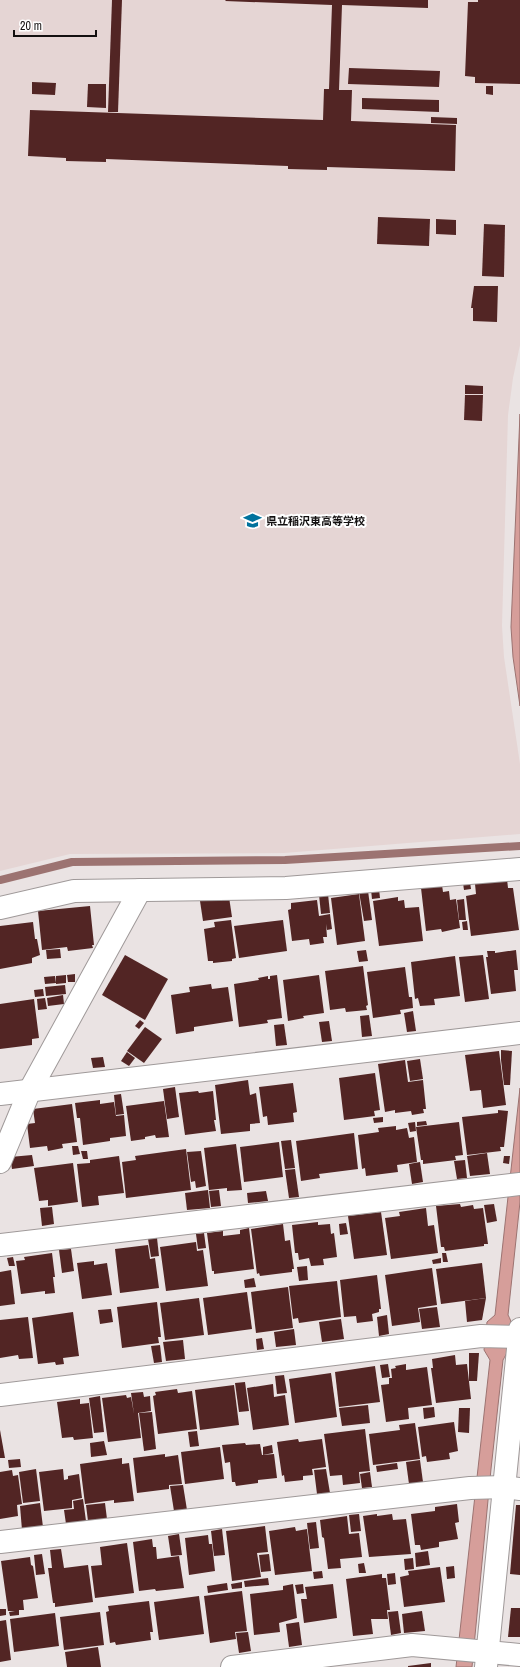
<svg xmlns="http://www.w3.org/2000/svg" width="520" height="1667" font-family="'Archivo Narrow','Noto Sans JP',sans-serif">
<rect width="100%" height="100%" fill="#eae3e3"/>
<polygon fill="#e5d5d4" points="0,0 520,0 520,345 513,378 508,415 502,626 504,657 520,764 520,834 284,853 70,854 0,871"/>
<g fill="#d69e9a" stroke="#9c7371">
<polygon points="520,414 520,706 513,657 511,627"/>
<path d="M520 1088V1202L508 1315C516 1328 511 1347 503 1360L491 1469 472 1667H456L490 1360 484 1350 487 1322 495 1315Z"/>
</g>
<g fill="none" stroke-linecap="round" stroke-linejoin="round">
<polyline stroke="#9c7371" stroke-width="8" points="0,880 72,862 285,860 520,846"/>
</g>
<g fill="#522524">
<polygon points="112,0 122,0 118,112 108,112"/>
<polygon points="226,0 428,0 428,8 342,5 339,90 352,90 351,121 456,125 455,171 327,167 327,170 288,169 288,166 106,159 106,162 66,161 66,158 28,156 30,110 323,120 324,89 329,89 332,5 225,1"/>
<polygon points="478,0 520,0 520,84 475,83 475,77 465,76 468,2 478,2"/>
<polygon points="349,68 440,71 439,87 348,84"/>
<polygon points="32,82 56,83 55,95 32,94"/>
<polygon points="88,84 106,84 106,108 87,107"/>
<polygon points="486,86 493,86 493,95 486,94"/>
<polygon points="362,98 439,100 439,112 362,109"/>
<polygon points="431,117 457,118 457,124 431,123"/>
<polygon points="378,217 430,219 429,246 377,244"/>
<polygon points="436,219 456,220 456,235 436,234"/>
<polygon points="484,224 505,225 504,277 482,276"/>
<polygon points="474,286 498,286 497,322 473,321 473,308 471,308"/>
<polygon points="465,385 483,386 483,394 465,394"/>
<polygon points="465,395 483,395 482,421 464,420"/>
<polygon points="507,879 508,888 513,888 519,930 471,936 466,896 476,894 475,884"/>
<polygon points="470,882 471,889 464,890 463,883"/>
<polygon points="442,885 443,892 449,891 450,900 456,899 460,928 442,932 441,929 426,931 421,888"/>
<polygon points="379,889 380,898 372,899 371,890"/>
<polygon points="368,891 372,920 364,921 359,892"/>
<polygon points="328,894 330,913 321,914 319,895"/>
<polygon points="359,894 365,941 337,945 331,898"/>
<polygon points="229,897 232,917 203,921 200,901"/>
<polygon points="398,897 398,901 404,900 405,908 419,907 423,941 379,946 373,901"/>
<polygon points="464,899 466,920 459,920 457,900"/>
<polygon points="317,900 319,916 330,914 332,929 327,930 326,924 327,937 323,937 324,943 310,945 309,939 292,941 288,910 291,909 291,903"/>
<polygon points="90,906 94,945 92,945 93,948 68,951 67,947 42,950 38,911"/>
<polygon points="231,920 236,958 232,959 232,961 213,963 213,961 208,961 204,929 215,927 214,922"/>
<polygon points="283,920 287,951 239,958 234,926"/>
<polygon points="467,921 468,930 463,930 462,922"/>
<polygon points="33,922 35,939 37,939 40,955 32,958 32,963 0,969 0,926"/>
<polygon points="60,949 61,958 47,959 46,950"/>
<polygon points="366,950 368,961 359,962 357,951"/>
<polygon points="516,950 518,970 514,970 516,991 491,994 486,957 488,957 487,951 495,951 495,953"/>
<polygon points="125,955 168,979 145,1020 102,995"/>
<polygon points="483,955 489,999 465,1002 459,957"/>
<polygon points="455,956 460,996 434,999 435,1005 420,1006 418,998 415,999 411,962"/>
<polygon points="363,966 368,1005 366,1006 367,1010 346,1012 345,1008 330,1010 325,971"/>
<polygon points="405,967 409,997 412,997 413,1008 400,1010 401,1014 373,1018 367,972"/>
<polygon points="75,974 75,982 68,982 67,975"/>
<polygon points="66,975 66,983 56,984 56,976"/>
<polygon points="277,975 282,1018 267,1020 268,1023 239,1027 234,984 259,980 258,978 268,976 268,979 270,979 270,976"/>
<polygon points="319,975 324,1013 303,1016 304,1018 288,1021 283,980"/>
<polygon points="55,976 56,983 45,984 44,977"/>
<polygon points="211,984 212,989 228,987 233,1021 194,1027 194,1031 176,1034 171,995 190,992 189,987"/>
<polygon points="65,985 66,994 46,996 45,987"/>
<polygon points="43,989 44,996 35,997 34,990"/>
<polygon points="63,995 64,1004 48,1006 47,998"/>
<polygon points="45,998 47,1009 38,1010 37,999"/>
<polygon points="34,999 39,1038 32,1039 32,1045 0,1049 0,1004"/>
<polygon points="413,1011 416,1031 407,1032 404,1013"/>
<polygon points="369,1015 372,1036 362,1037 360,1016"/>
<polygon points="140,1020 144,1023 139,1029 135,1026"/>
<polygon points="329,1021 332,1041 322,1042 319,1022"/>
<polygon points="284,1024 287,1045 276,1046 274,1025"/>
<polygon points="145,1027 162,1039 144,1063 127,1051"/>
<polygon points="501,1050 512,1051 510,1085 504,1085 501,1060"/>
<polygon points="499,1051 506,1105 483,1108 481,1090 470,1091 465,1055"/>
<polygon points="127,1052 135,1058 129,1066 121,1061"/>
<polygon points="103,1057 105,1067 93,1068 91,1058"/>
<polygon points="420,1059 423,1079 410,1081 407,1061"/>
<polygon points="405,1060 408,1082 423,1080 426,1109 423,1109 424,1113 412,1115 411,1111 395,1113 395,1110 385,1112 378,1064"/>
<polygon points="375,1073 380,1110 374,1111 375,1116 344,1120 339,1078"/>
<polygon points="248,1080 250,1095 256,1093 260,1123 250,1124 250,1131 221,1134 215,1085"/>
<polygon points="293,1083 297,1112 293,1113 294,1122 268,1125 267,1116 263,1117 259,1087"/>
<polygon points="175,1087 179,1117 167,1119 163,1089"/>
<polygon points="198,1091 199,1093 213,1091 216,1120 214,1120 216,1131 185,1135 179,1093"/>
<polygon points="121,1094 124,1114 116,1115 114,1095"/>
<polygon points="100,1100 100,1104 114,1102 116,1116 124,1115 126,1136 110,1138 110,1141 83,1145 80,1118 77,1118 75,1103"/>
<polygon points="164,1101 169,1137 156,1138 155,1135 145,1137 145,1139 131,1141 126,1106"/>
<polygon points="72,1104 77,1142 62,1144 63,1148 48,1151 47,1146 30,1148 27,1124 35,1123 33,1109"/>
<polygon points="498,1110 508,1111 504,1147 500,1147 501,1151 467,1155 462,1117 498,1113"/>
<polygon points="383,1117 383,1122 374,1123 373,1118"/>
<polygon points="426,1121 427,1125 417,1126 417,1122"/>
<polygon points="415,1122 416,1131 410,1132 408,1123"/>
<polygon points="459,1122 463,1155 455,1156 456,1160 423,1164 423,1160 421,1160 416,1127"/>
<polygon points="396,1126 396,1130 407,1128 409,1138 414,1137 417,1162 397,1165 398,1172 366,1176 365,1168 362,1169 358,1135 379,1132 378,1128"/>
<polygon points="354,1133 358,1169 319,1174 320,1178 301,1181 296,1141"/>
<polygon points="291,1140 295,1168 285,1169 281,1141"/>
<polygon points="279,1142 283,1177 244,1182 240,1147"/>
<polygon points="236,1144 242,1190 227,1191 227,1188 209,1190 204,1148"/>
<polygon points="72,1146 78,1146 80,1154 73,1155"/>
<polygon points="186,1149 191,1190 126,1198 122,1162 136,1160 135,1156"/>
<polygon points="81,1151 87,1151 88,1159 83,1159"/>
<polygon points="201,1151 206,1186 196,1188 195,1181 191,1182 187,1152"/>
<polygon points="487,1153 490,1174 470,1176 467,1156"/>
<polygon points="32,1155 34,1166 12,1169 10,1157"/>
<polygon points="119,1156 124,1193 98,1196 99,1205 82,1207 77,1164 90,1163 90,1160"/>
<polygon points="504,1156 510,1156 509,1164 503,1163"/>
<polygon points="465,1160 467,1178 457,1179 454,1161"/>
<polygon points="420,1162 423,1182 412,1184 409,1164"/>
<polygon points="73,1163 78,1202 48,1206 48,1200 39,1201 34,1168"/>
<polygon points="295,1169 299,1197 289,1198 285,1170"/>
<polygon points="208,1190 210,1208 187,1210 185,1193"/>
<polygon points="219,1190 221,1206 211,1207 209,1191"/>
<polygon points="266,1191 268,1201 248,1203 247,1193"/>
<polygon points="460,1204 461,1207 473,1205 474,1209 483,1208 488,1244 484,1244 484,1246 445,1251 444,1247 441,1247 436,1206"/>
<polygon points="494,1204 497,1221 487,1223 484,1205"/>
<polygon points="52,1207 54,1224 42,1226 40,1208"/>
<polygon points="426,1208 428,1226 434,1225 438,1253 391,1259 385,1218 400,1216 399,1212"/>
<polygon points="381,1212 387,1255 354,1259 348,1216"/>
<polygon points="318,1222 318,1225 330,1224 331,1234 334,1233 337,1257 323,1259 324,1265 311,1266 309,1258 299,1260 298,1253 295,1253 292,1225"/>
<polygon points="346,1223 348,1234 340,1235 339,1224"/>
<polygon points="283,1224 285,1241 290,1240 294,1269 292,1269 292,1272 260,1276 259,1273 257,1274 251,1229"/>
<polygon points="249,1228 254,1269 214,1274 214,1271 212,1271 207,1233 223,1231 223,1236 240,1234 240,1230"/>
<polygon points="204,1233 206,1248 198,1249 196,1234"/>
<polygon points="157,1238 159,1256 151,1257 148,1239"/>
<polygon points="196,1242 197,1251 203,1250 208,1286 166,1291 160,1247"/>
<polygon points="148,1245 150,1259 155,1258 159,1288 120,1293 115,1249"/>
<polygon points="71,1249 74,1271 62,1273 59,1250"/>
<polygon points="52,1253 55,1277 53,1277 55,1293 45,1294 45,1291 21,1294 16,1261 25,1260 24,1257"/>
<polygon points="442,1253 446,1253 448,1262 443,1262"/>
<polygon points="13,1257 15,1266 9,1266 7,1258"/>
<polygon points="441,1258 441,1263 433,1264 432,1260"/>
<polygon points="94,1261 94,1265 107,1263 112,1295 82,1299 77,1263"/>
<polygon points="482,1263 486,1298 441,1304 436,1269"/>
<polygon points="307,1266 308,1280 299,1281 297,1267"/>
<polygon points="432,1268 437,1305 418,1308 420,1322 392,1326 385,1275"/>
<polygon points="11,1270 15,1304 0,1306 0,1272"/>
<polygon points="377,1275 381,1309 379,1309 379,1312 372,1314 373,1321 357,1323 356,1316 344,1317 340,1280"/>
<polygon points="254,1278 256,1287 245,1288 244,1280"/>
<polygon points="337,1281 341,1317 299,1323 298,1318 293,1319 289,1286"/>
<polygon points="288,1287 293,1328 256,1333 251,1292"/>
<polygon points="247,1292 252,1329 208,1335 203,1298"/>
<polygon points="199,1298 204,1335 165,1340 160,1303"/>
<polygon points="486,1298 482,1320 467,1322 465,1301"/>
<polygon points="157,1302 161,1337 158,1337 159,1343 122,1348 117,1307"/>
<polygon points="437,1307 440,1327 422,1329 419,1309"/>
<polygon points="111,1309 113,1322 100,1324 98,1310"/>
<polygon points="73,1312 79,1356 63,1358 64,1364 56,1365 55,1362 38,1364 32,1318"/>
<polygon points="387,1315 389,1334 379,1336 377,1317"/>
<polygon points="28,1317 33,1358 19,1359 18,1355 0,1358 0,1320"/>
<polygon points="341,1319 344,1339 322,1342 319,1322"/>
<polygon points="294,1329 296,1345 276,1347 274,1332"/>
<polygon points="262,1338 264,1349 257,1350 256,1339"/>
<polygon points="183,1340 185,1359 166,1361 163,1342"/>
<polygon points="160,1345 162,1362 154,1363 151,1346"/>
<polygon points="469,1353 479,1353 477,1381 469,1381"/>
<polygon points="455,1355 456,1365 467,1364 471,1399 436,1403 431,1368 433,1368 432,1359"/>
<polygon points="388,1364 390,1377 382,1378 380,1365"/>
<polygon points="406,1364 406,1370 427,1367 432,1405 408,1408 409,1419 386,1422 381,1385 389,1384 389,1378 392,1378 391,1369 396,1368 395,1366"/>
<polygon points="375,1366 380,1402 339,1407 335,1372"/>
<polygon points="331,1373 337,1417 295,1423 289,1379"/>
<polygon points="284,1375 287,1393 277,1394 275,1376"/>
<polygon points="245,1382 249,1411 239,1412 235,1383"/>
<polygon points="273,1384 274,1397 285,1395 289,1425 253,1430 247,1388"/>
<polygon points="234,1385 239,1425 200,1430 195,1390"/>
<polygon points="177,1389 178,1393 192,1391 197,1429 158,1434 153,1396 156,1395 155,1392"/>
<polygon points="143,1392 144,1397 150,1396 151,1411 138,1413 141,1438 108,1442 102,1398 126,1395 127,1398 131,1397 134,1414 131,1393"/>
<polygon points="100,1396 104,1432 94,1433 89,1398"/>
<polygon points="80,1399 80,1404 89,1403 93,1438 74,1440 73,1437 62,1438 57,1402"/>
<polygon points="368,1405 370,1423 342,1426 339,1408"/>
<polygon points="434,1407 435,1417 424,1419 423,1408"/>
<polygon points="459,1408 470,1408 469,1433 458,1432"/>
<polygon points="152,1412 156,1449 144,1451 139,1413"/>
<polygon points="454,1422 458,1451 449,1453 450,1459 427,1462 426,1456 422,1457 418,1427"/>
<polygon points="415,1423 420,1459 373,1465 369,1434 400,1430 399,1425"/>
<polygon points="365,1429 370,1471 359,1472 360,1483 343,1485 342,1475 330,1476 324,1434"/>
<polygon points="0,1430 5,1458 0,1458"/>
<polygon points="197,1431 199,1446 190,1447 188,1432"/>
<polygon points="298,1439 299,1442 322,1439 326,1467 312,1469 313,1475 303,1476 303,1480 285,1482 284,1475 282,1476 277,1442"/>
<polygon points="104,1441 107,1455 91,1457 90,1443"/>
<polygon points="245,1443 246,1445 260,1444 262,1455 274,1454 277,1478 258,1480 258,1483 236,1486 235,1482 232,1482 230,1462 225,1463 222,1445"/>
<polygon points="272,1445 273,1453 263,1455 263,1447"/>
<polygon points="220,1447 224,1479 185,1484 181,1452"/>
<polygon points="165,1454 165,1457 178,1455 182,1484 169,1485 169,1489 137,1493 133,1458"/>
<polygon points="122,1458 122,1464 129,1463 134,1501 114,1503 114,1500 85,1504 80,1464"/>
<polygon points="20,1459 21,1467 9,1468 8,1460"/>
<polygon points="420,1460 423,1482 409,1484 406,1462"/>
<polygon points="397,1463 398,1469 377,1472 376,1466"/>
<polygon points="36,1469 40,1501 23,1503 19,1472"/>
<polygon points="63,1469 64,1480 68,1479 68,1476 79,1474 82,1498 72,1500 72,1508 44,1511 39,1472"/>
<polygon points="326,1469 330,1493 317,1494 314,1470"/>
<polygon points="12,1470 13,1476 18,1475 22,1504 17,1505 18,1516 0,1519 0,1472"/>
<polygon points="370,1472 372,1487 362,1488 360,1474"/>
<polygon points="183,1485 187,1510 174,1511 170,1486"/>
<polygon points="83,1499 86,1521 66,1524 64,1510 74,1509 73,1501"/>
<polygon points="40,1503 43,1527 22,1530 20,1506"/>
<polygon points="105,1503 107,1519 88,1521 86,1505"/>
<polygon points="457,1504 459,1522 455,1523 458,1539 439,1542 439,1547 421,1550 420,1545 415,1545 411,1514 435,1511 435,1507"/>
<polygon points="516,1505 520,1505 520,1575 510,1574"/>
<polygon points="359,1514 361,1531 351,1532 349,1515"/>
<polygon points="377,1514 377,1516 392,1514 393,1520 406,1519 411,1554 369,1557 363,1516"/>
<polygon points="347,1516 349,1534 359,1533 362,1557 340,1559 341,1568 328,1569 324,1538 322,1537 320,1520"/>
<polygon points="316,1522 319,1548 310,1549 307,1523"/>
<polygon points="265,1526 268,1552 257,1553 261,1577 232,1581 226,1531"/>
<polygon points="295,1527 296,1531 307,1529 312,1571 275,1575 269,1531"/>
<polygon points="222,1529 225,1555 214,1556 211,1531"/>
<polygon points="179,1534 182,1555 171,1556 168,1536"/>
<polygon points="208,1535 209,1544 212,1544 215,1571 189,1575 185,1538"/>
<polygon points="152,1539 153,1547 156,1547 157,1559 179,1556 184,1588 156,1591 155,1589 139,1591 133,1542"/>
<polygon points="127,1543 134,1593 95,1598 91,1566 102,1565 100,1547"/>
<polygon points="61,1549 64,1568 88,1565 93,1602 55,1607 55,1603 53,1603 48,1568 52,1568 50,1550"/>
<polygon points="428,1551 430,1565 416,1567 415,1553"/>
<polygon points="42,1554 45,1574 36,1575 34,1555"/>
<polygon points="269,1554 271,1571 261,1572 259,1555"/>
<polygon points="30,1557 31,1565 33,1566 38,1598 23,1600 24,1610 19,1610 19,1615 10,1616 9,1612 15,1611 8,1611 1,1561"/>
<polygon points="413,1558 414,1569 405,1570 404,1559"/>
<polygon points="364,1563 366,1573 359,1573 358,1564"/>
<polygon points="454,1566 455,1578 447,1579 446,1567"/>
<polygon points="440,1567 445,1602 404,1607 400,1577 409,1575 408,1571"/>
<polygon points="322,1571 323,1578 314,1579 313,1572"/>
<polygon points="395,1573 396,1584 388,1585 387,1574"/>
<polygon points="382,1574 382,1578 386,1578 390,1610 387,1610 388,1619 371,1619 373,1634 353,1636 346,1579"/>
<polygon points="268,1578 269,1585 245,1587 244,1581"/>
<polygon points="242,1582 242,1588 232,1589 231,1584"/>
<polygon points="227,1583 228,1590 208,1593 207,1586"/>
<polygon points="293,1584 297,1618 279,1623 280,1632 254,1635 250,1594 283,1590 283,1586"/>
<polygon points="303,1584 304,1593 297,1594 295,1585"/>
<polygon points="333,1584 337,1618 304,1623 301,1599 307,1599 305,1587"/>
<polygon points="242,1591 247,1631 235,1632 236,1639 210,1643 204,1596"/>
<polygon points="199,1596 204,1634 159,1640 154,1602"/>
<polygon points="149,1601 153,1632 150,1632 151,1640 116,1645 115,1642 110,1643 106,1612 109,1611 108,1606"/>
<polygon points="511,1608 520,1608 520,1637 508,1637"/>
<polygon points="0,1609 6,1609 6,1615 0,1616"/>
<polygon points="398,1611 401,1633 391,1635 388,1612"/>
<polygon points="422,1611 425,1631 404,1633 402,1614"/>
<polygon points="100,1612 104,1645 64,1650 60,1617"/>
<polygon points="55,1613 59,1646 14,1652 10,1619"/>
<polygon points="6,1620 11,1660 0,1662 0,1621"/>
<polygon points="299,1622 302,1645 289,1647 286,1624"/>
<polygon points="248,1632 251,1651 239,1653 236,1633"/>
<polygon points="98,1647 101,1667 67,1667 65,1652"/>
<polygon points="431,1663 431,1667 408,1667 408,1666"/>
</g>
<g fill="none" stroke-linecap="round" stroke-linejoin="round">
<defs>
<g id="minor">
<polyline points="0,908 74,891 286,888 520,869"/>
<polyline points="0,1094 520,1033"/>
<polyline points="0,1162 30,1090 140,890"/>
<polyline points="0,1245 520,1184"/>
<polyline points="0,1395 481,1336 520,1337"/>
<polyline points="0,1542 470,1488 504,1487 520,1489"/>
<polyline points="232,1667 412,1645 520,1655"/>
<polyline points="486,1667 520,1329"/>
</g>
</defs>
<use href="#minor" stroke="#9f9999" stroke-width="24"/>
<use href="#minor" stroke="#fff" stroke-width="22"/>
</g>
<defs>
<symbol id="school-bare" viewBox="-9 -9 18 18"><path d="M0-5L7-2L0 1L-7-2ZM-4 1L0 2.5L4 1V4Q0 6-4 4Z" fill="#00729d" stroke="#fff" stroke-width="2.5" paint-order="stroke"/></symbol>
</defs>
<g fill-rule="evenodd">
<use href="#school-bare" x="240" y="508" width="25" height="25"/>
</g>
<g text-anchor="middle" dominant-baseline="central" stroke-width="4" stroke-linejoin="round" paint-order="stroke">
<g font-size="11" font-weight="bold" fill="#131010" stroke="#fff" text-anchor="start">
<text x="266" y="521">県立稲沢東高等学校</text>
</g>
</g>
<path d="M14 30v6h82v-6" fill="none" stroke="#131010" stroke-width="2"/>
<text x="20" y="30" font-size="12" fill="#131010" stroke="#ffffff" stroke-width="3" paint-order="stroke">20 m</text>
</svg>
